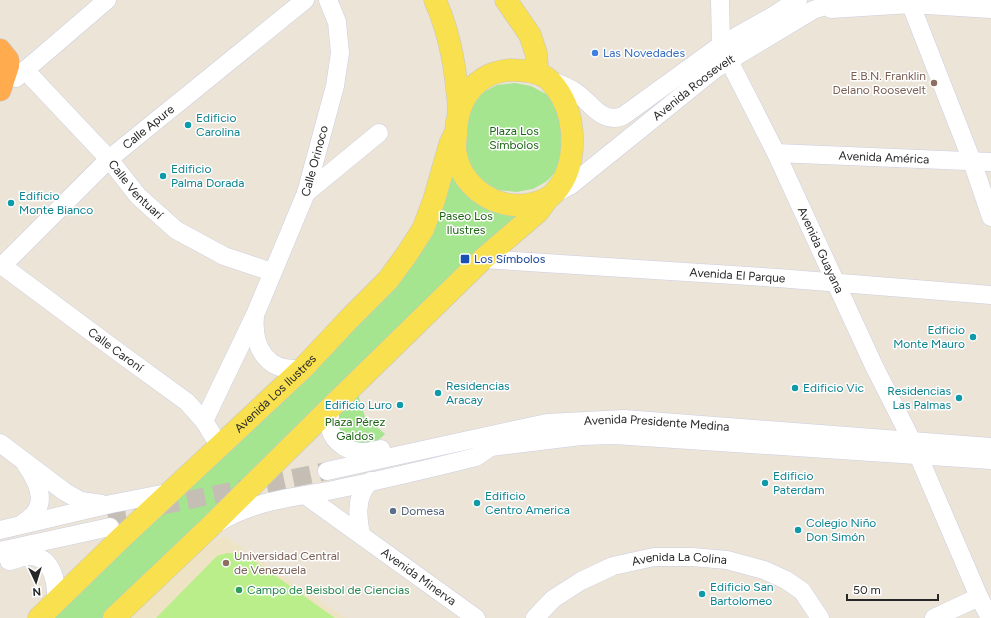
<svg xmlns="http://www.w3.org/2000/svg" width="991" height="618" font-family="Figtree,sans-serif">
<rect width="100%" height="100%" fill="#ebe4d7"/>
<polygon fill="#eee4c5" points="225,536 293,583 346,618 126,618 209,544"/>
<g fill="#a5e58f">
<polygon points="515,83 531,86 546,94 558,105 566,120 559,168 547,181 533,189 516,192 499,190 483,183 470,171 461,121 482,93 497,85"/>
<polygon points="460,165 498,199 545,198 113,618 39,618 349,319"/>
<polygon points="357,391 365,417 385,434 371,447 345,444 336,428 335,409"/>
</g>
<polygon fill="#baee8a" points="227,553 240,554 249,557 335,618 156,618 212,561 217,556"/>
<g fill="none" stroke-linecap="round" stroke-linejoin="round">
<polyline stroke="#c4beb4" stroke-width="18" stroke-dasharray="18 9" stroke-linecap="butt" points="108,517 327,471"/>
<defs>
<g id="minor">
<path id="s1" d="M720 0 721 45 776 153 874 366 912 441 979 597 990 618"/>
<polyline points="909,0 972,161 991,217"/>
<polyline points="831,9 911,4 991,9"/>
<path id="s2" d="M25 70 109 159 138 196 176 230 224 256 272 272"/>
<polyline points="16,78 107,0"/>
<path d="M548 79C556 83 566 86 574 91 590 100 600 125 623 116L721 45 771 17 798 0"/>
<path id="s3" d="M776 153 991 162"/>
<polyline points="306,193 379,133"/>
<path id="s4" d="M554 194 571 185 715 69 813 10 844 0"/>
<path id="s5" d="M483 259 778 278 991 295"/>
<path id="s6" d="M0 264 121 354 187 402 204 421 220 447"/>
<path id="s7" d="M2 266 109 159 305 0"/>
<path d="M255 316C252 348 268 374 303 368"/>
<path d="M330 407C330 414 329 423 330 429 334 444 351 453 365 452 370 452 376 450 381 449"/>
<path id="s8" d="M204 421 255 315 306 193 335 86 340 53 337 22 328 0"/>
<polyline points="0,443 65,492 81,501 102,504"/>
<polyline points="482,448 581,436 614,435 991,460"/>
<path id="s9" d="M327 471 547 423 624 419 991 447"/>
<path id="s10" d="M305 495 476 618"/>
<path d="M219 522C253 501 295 497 333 490 381 480 428 469 476 457L492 446"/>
<path d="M22 524C26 521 30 518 34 514 47 499 36 479 26 465"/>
<polyline points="0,530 111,504 172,492"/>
<path d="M361 534C357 516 355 494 371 481"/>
<polyline points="0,551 110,527"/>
<path d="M9 561C15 560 24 556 30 556 54 556 58 586 55 604"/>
<path id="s11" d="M535 618 553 599 581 581 613 566 654 557H692L727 560 764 570 786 580 802 591 820 618"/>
<polyline points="934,618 979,597"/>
</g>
<g id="major">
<path d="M435 0C451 36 456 71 459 110"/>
<polyline points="506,0 530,35 536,53 538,74"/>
<path d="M510 70C522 70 538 71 548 79 551 81 553 85 556 88 577 116 579 166 554 193 548 200 533 204 524 205 490 208 457 182 455 147 455 142 456 137 456 132 457 110 465 90 484 78 492 73 501 71 510 70Z"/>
<path id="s12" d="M39 618 119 540 303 368 349 319 388 280 407 254 423 229 434 200 450 144 456 131"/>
<polyline points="114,618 210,527 316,422 483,259 538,212 548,198"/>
</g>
<polyline id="highway" points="0,50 8,60 8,66 0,90"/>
</defs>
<use href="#minor" stroke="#cccee1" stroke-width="19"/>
<use href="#major" stroke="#c7c7c7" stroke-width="23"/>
<use href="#highway" stroke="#c7c7c7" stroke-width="23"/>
<use href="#minor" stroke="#fff" stroke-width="18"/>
<use href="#major" stroke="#f8e04f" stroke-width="22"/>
<use href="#highway" stroke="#ffab4e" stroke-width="22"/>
</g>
<circle fill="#3f7fe0" stroke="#fff" stroke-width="1.5" cx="595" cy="53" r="4"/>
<g fill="#8d6e63" stroke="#fff" stroke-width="1.5">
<circle cx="934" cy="83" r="4"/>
<circle cx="226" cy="563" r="4"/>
</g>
<g fill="#0f9aa8" stroke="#fff" stroke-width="1.5">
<circle cx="188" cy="125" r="4"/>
<circle cx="163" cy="176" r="4"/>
<circle cx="11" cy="203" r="4"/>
<circle cx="973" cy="337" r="4"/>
<circle cx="795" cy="388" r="4"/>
<circle cx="438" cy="393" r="4"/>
<circle cx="959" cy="398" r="4"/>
<circle cx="400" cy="405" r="4"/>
<circle cx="765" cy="483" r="4"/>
<circle cx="477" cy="503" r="4"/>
<circle cx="798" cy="530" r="4"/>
<circle cx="702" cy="594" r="4"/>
</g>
<rect fill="#1a4fb4" stroke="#fff" stroke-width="1.5" x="460" y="254" width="10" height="10" rx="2"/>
<circle fill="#5c6f8a" stroke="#fff" stroke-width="1.5" cx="393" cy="511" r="4"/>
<circle fill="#2e9e5b" stroke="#fff" stroke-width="1.5" cx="239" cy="590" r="4"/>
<g text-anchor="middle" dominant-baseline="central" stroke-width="3" stroke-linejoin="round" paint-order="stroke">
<g font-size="12" fill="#366cbe" stroke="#fff" text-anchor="start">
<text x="603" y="53">Las Novedades</text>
</g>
<g font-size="12" fill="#785e54" stroke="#fff" text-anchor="end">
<text x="926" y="76">E.B.N. Franklin<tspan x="926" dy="14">Delano Roosevelt</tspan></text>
<text x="234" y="556" text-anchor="start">Universidad Central<tspan x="234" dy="14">de Venezuela</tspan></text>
</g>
<g font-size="12" fill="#272727" stroke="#fff">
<text stroke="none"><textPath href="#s4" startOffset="176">Avenida Roosevelt</textPath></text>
<text stroke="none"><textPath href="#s7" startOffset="202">Calle Apure</textPath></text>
<text stroke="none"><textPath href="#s3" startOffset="108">Avenida América</textPath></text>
<text stroke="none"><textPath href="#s8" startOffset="283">Calle Orinoco</textPath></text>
<text stroke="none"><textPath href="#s2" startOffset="163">Calle Ventuarí</textPath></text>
<text stroke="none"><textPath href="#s1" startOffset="273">Avenida Guayana</textPath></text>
<text stroke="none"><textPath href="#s5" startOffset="255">Avenida El Parque</textPath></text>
<text stroke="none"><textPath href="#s6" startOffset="144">Calle Caroní</textPath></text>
<text stroke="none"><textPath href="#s12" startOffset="326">Avenida Los Ilustres</textPath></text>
<text stroke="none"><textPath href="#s9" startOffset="335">Avenida Presidente Medina</textPath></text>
<text stroke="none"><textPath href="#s11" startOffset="162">Avenida La Colina</textPath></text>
<text stroke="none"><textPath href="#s10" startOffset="140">Avenida Minerva</textPath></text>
</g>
<g font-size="12" fill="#0d838f" stroke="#fff" text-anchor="start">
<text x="196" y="118">Edificio<tspan x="196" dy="14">Carolina</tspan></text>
<text x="171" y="169">Edificio<tspan x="171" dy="14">Palma Dorada</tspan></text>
<text x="19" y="196">Edificio<tspan x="19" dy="14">Monte Bianco</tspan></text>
<text x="965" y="330" text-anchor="end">Edficio<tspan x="965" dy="14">Monte Mauro</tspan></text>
<text x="446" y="386">Residencias<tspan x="446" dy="14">Aracay</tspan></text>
<text x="803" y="388">Edificio Vic</text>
<text x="951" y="391" text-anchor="end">Residencias<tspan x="951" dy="14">Las Palmas</tspan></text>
<text x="392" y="405" text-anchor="end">Edificio Luro</text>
<text x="773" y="476">Edificio<tspan x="773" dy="14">Paterdam</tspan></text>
<text x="485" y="496">Edificio<tspan x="485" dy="14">Centro America</tspan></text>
<text x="806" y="523">Colegio Niño<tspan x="806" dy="14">Don Simón</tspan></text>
<text x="710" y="587">Edificio San<tspan x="710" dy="14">Bartolomeo</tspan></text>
</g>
<g font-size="12" fill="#1e6615" stroke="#fff">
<text x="514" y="131">Plaza Los<tspan x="514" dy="14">Símbolos</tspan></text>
<text x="466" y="216">Paseo Los<tspan x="466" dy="14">Ilustres</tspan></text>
<text x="355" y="422">Plaza Pérez<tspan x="355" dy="14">Galdos</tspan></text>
</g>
<g font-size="12" fill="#164399" stroke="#fff" text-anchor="start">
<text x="474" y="259">Los Símbolos</text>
</g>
<g font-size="12" fill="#4e5e75" stroke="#fff" text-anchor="start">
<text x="401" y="511">Domesa</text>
</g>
<g font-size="12" fill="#27864d" stroke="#fff" text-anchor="start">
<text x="247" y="590">Campo de Beisbol de Ciencias</text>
</g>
</g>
<g transform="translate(36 582) rotate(176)" stroke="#ffffff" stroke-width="3" paint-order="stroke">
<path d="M0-3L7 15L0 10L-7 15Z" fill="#272727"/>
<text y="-6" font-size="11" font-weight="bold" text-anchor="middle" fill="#272727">N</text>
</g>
<path d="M847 594v6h91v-6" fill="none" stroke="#272727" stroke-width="2"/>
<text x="853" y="594" font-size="12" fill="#272727" stroke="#ffffff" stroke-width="3" paint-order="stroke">50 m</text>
</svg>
